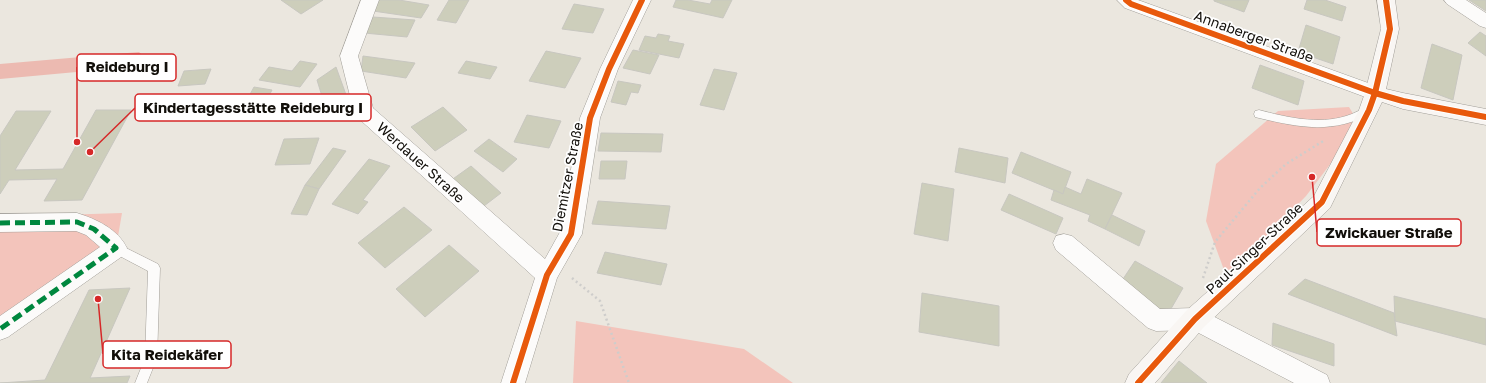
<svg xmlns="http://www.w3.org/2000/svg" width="1486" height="383" font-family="'Golos Text',sans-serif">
<rect width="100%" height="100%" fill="#ebe7df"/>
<g fill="#f3c4bb">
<polygon points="1349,107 1360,125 1306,196 1227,278 1206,221 1216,164 1278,111"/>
<polygon points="122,213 116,248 0,329 0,217"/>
<polygon points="576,321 744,349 793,383 573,383"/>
</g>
<polygon fill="#ecbab1" points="139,52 153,65 0,79 0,64"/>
<g fill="#cdcebb" stroke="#c8c7c0">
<polygon points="281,0 323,0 301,14"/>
<polygon points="379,0 399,0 429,5 421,18 373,11"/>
<polygon points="449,0 469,0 456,23 437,20"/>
<polygon points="676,0 688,0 710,4 712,0 732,0 723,18 673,7"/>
<polygon points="1249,0 1244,12 1214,1 1214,0"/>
<polygon points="1307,0 1325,0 1346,7 1342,21 1304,9"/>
<polygon points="1469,0 1486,0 1486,11"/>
<polygon points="574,4 604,9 593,33 562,29"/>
<polygon points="373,17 415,20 407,37 364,33"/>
<polygon points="1306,25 1340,37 1333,64 1298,52"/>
<polygon points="1480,32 1486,36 1486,56 1468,43"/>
<polygon points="658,34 670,36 668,41 684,44 679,58 639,50 645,36 656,38"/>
<polygon points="1432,44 1462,55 1453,100 1421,88"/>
<polygon points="633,50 659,55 650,74 623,68"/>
<polygon points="546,51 581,58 565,88 529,81"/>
<polygon points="363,56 415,63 406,78 361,71"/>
<polygon points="300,61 317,64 300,87 259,80 269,67 292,71"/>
<polygon points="466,61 497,67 490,79 458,73"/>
<polygon points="1260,65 1304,81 1298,105 1252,88"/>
<polygon points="336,67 349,103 348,113 325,115 325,106 317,80"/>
<polygon points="211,69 205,84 178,86 184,71"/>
<polygon points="714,69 737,73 724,110 700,105"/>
<polygon points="618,81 641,85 638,93 631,92 626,105 611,102"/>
<polygon points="254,87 272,90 264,105 297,106 289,121 236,120"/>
<polygon points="443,107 467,130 435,151 411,127"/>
<polygon points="96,110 131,110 82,200 44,201 57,179 9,180 0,194 0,136 16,111 51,111 15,170 63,169"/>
<polygon points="527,115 561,121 549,148 514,142"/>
<polygon points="601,133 663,134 661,152 598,151"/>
<polygon points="319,138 310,164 275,165 284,139"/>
<polygon points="489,139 517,159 503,172 474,151"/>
<polygon points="333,148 346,151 319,189 305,185"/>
<polygon points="959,148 1008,158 1005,183 955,172"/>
<polygon points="1021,152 1071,172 1063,194 1012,173"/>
<polygon points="369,159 390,166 363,200 368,202 358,214 332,204"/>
<polygon points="601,161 627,161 625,179 599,179"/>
<polygon points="471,166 501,193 480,209 450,181"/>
<polygon points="1087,179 1122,193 1105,229 1088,221 1090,215 1051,200 1054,190 1063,194 1065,187 1081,194"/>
<polygon points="922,183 954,189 948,241 914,234"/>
<polygon points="305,185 319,189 307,215 291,214"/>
<polygon points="1009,194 1063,218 1056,234 1001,210"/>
<polygon points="598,201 670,206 666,229 592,224"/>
<polygon points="404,207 432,230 385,268 358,243"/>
<polygon points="1112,215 1145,231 1139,246 1105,229"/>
<polygon points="449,245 479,271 425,317 396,289"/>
<polygon points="605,252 667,264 661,285 597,273"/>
<polygon points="1135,261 1183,288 1168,314 1119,285"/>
<polygon points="1305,279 1394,313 1397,336 1288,294"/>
<polygon points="130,288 90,378 130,376 127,383 0,383 45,380 89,290"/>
<polygon points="922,293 999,306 999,346 919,332"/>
<polygon points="1394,296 1486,319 1486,345 1395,321"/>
<polygon points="1273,323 1334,344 1334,366 1272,345"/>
<polygon points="1179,361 1207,383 1161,383"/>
</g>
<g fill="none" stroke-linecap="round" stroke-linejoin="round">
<defs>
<g id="lane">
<path d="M1369 106 1373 107 1374 110 1373 113C1332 134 1302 128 1259 118L1255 117 1254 114 1255 111 1259 110C1286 117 1318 125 1346 116 1354 114 1361 109 1369 106Z"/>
<polygon points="116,243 158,264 160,268 157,358 147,383 135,383 145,358 148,271 112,252 110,248 112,244"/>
</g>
<g id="street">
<polygon points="361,0 379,0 358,56 373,108 545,259 560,232 580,118 600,69 633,0 651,0 618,69 600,118 582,234 557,278 525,383 501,383 535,278 357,117 354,112 340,56"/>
<polygon points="1117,0 1138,0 1382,88 1385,93 1382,98 1375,100 1368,98 1125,8"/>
<polygon points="1444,0 1466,0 1486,13 1486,28 1480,26 1447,4"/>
<path d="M77 213C96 219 118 229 127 248L124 255 8 337 0 340V316L100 247 86 235 76 231 0 232V214Z"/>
<polygon points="1064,234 1072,236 1160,309 1195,308 1203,311 1327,375 1330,383 1294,383 1193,330 1156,331 1148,328 1056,250 1053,243 1056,236"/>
</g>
<polygon id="secondary" points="1377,0 1395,0 1399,29 1386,89 1403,93 1486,109 1486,125 1403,109 1382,102 1330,208 1204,327 1155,383 1125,383 1129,374 1186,311 1314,196 1359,110 1365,93 1381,29"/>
</defs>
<use href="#lane" stroke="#a19e98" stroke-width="1"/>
<use href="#street" stroke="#a19e98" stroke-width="1"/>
<use href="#secondary" stroke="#a19e98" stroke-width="1"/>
<g stroke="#cecdcb" stroke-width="2.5" stroke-dasharray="2 3" stroke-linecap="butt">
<polyline points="572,278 600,301 629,383"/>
<polyline points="1203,278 1215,242 1260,188 1286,164 1325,140"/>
</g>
<use href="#lane" fill="#fcfbfa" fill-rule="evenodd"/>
<use href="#street" fill="#fcfbfa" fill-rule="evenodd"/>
<use href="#secondary" fill="#f9f6f3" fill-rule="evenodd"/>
<polyline stroke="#00873e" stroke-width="5" stroke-dasharray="10 5" stroke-linecap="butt" points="0,223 77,222 94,229 116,248 0,329"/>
<defs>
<g id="cycleway">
<polyline points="1126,0 1131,4 1375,93 1403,101 1486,117"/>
<polyline points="513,383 547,275 571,234 590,118 609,69 642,0"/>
<polyline points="1138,383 1195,319 1322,202 1369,110 1375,93 1390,29 1386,0"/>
</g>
</defs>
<use href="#cycleway" stroke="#fff" stroke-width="8"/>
<use href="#cycleway" stroke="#e8590c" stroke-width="6"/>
</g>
<g text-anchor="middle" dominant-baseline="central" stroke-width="3.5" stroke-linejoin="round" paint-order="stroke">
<g font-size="14" fill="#120f0a" stroke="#fff">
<text transform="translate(1254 36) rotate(20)">Annaberger Straße</text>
<text transform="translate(421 162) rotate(42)">Werdauer Straße</text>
<text transform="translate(567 177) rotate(-79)">Diemitzer Straße</text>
<text transform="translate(1254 248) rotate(-43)">Paul-Singer-Straße</text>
</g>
</g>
<path fill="none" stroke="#d62828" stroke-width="1.5" d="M77 142L77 67M90 152L135 108M1312 177L1317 232M98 299L103 354"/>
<g fill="#d62828" stroke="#fff" stroke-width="1.5">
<circle cx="77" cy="142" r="4"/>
<circle cx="90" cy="152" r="4"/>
<circle cx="1312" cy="177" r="4"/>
<circle cx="98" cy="299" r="4"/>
</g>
<g fill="#fff" stroke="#d62828" stroke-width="1.5">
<rect x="77" y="54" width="99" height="27" rx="4"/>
<rect x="135" y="94" width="236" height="27" rx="4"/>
<rect x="1317" y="219" width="144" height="27" rx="4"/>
<rect x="103" y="341" width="128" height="27" rx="4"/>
</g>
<g font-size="15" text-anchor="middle" font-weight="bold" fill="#120f0a">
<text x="127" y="72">Reideburg I</text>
<text x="253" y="113">Kindertagesstätte Reideburg I</text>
<text x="1389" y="238">Zwickauer Straße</text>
<text x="167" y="360">Kita Reidekäfer</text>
</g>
</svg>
